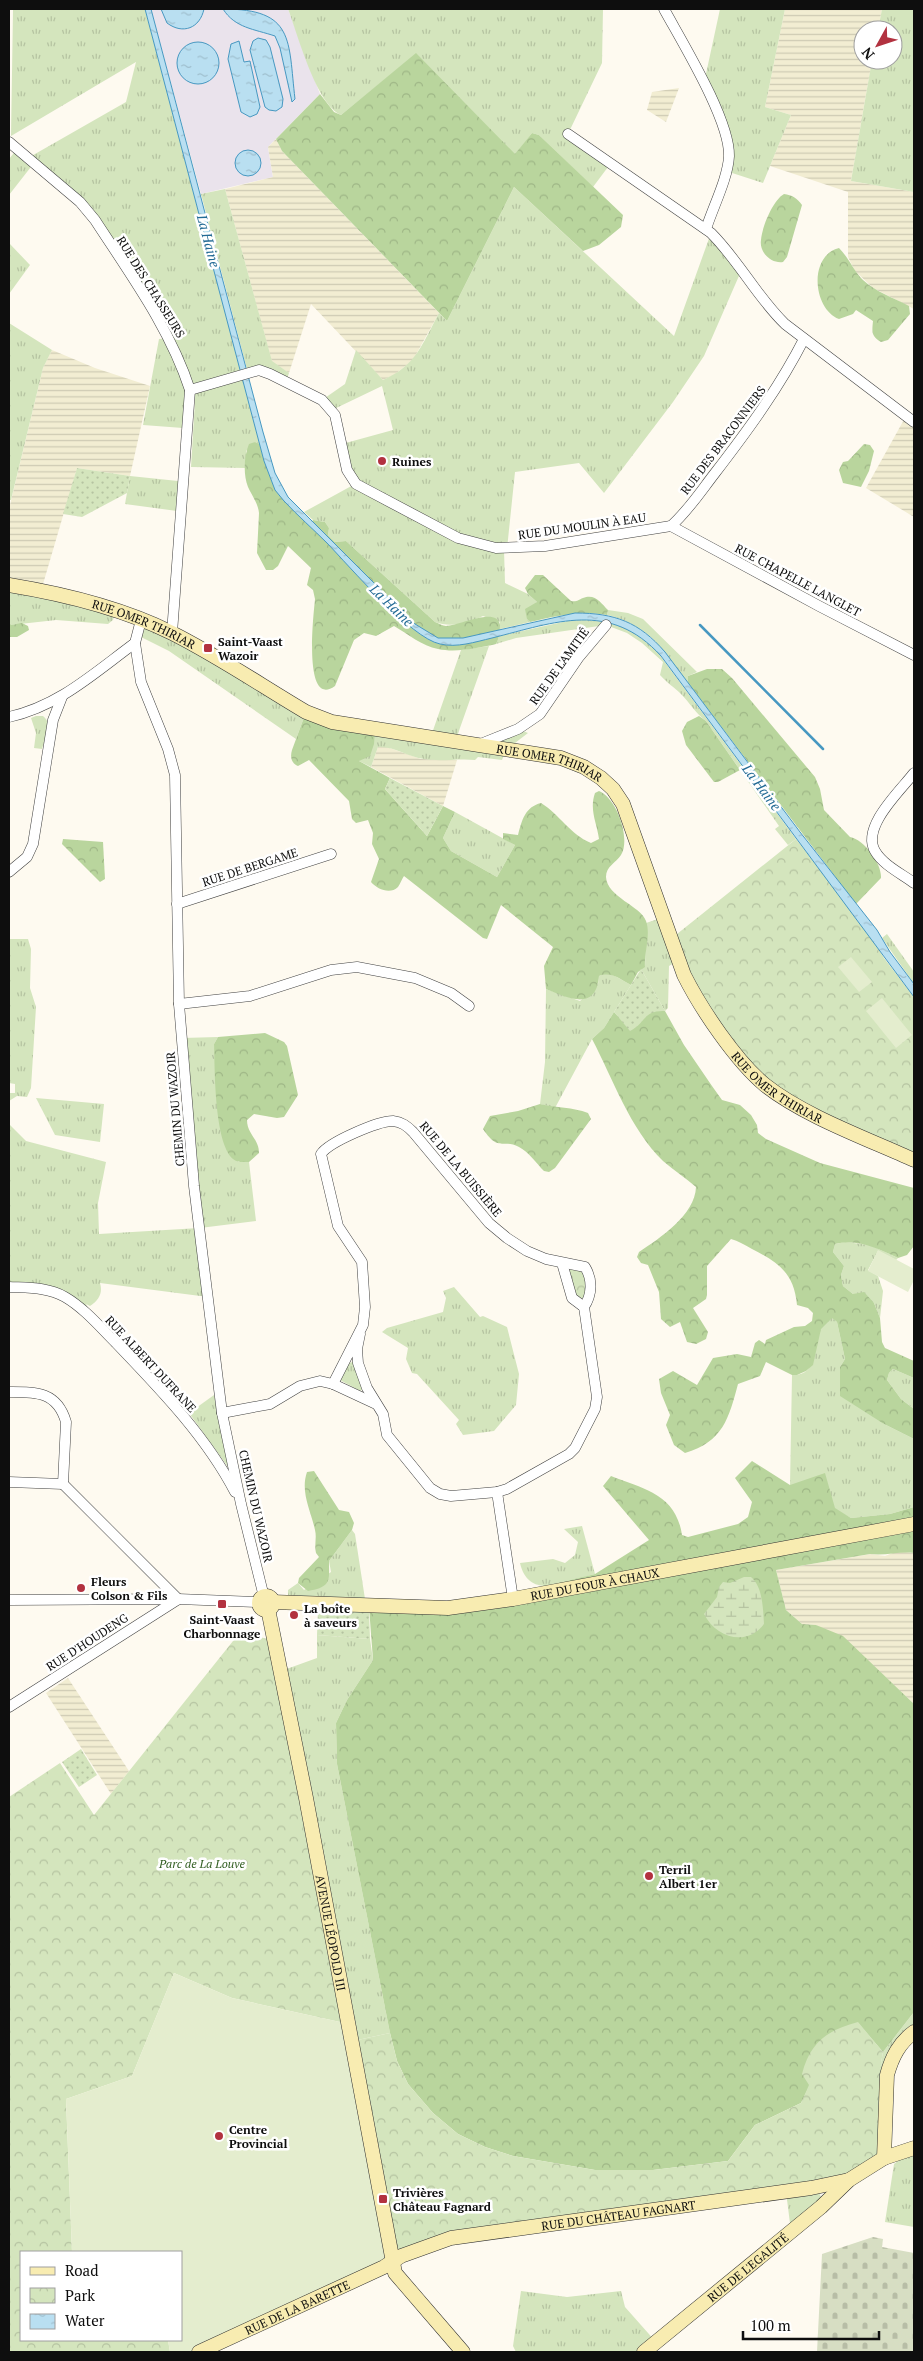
<svg xmlns="http://www.w3.org/2000/svg" width="923" height="2361" font-family="'PT Serif',serif">
<defs>
<pattern id="farmland-rules" width="6" height="5" patternUnits="userSpaceOnUse" patternTransform="scale(1.25)"><rect width="6" height="5" fill="#f2edd2"/><path d="M0 2.5h6" fill="none" stroke="#cecab3"/></pattern>
<pattern id="grass-tufts" width="24" height="20" patternUnits="userSpaceOnUse" patternTransform="scale(1.25)"><rect width="24" height="20" fill="#d4e5bd"/><path d="M3 7l-1-3M5 7V3M7 7l1-3M15 17l-1-3M17 17v-4M19 17l1-3" fill="none" stroke="#b5c3a1"/></pattern>
<pattern id="forest-crowns" width="20" height="18" patternUnits="userSpaceOnUse" patternTransform="scale(1.25)"><rect width="20" height="18" fill="#b9d59d"/><path d="M2 6a3 3 0 1 1 6 0M12 15a3 3 0 1 1 6 0" fill="none" stroke="#9eb686"/></pattern>
<pattern id="wetland-marsh" width="20" height="14" patternUnits="userSpaceOnUse" patternTransform="scale(1.25)"><rect width="20" height="14" fill="#d4e5bd"/><path d="M1 5h8M5 5V1M11 12h8M15 12V8" fill="none" stroke="#b5c3a1"/></pattern>
<pattern id="cemetery-stones" width="16" height="16" patternUnits="userSpaceOnUse" patternTransform="scale(1.25)"><rect width="16" height="16" fill="#d7dec3"/><path d="M2 7V4a2 2 0 0 1 4 0v3zM10 15v-3a2 2 0 0 1 4 0v3z" fill="#b7bda6"/></pattern>
<pattern id="park-crowns" width="20" height="18" patternUnits="userSpaceOnUse" patternTransform="scale(1.25)"><rect width="20" height="18" fill="#d4e5bd"/><path d="M2 6a3 3 0 1 1 6 0M12 15a3 3 0 1 1 6 0" fill="none" stroke="#b5c3a1"/></pattern>
<pattern id="garden-dots" width="8" height="8" patternUnits="userSpaceOnUse" patternTransform="scale(1.25)"><rect width="8" height="8" fill="#d4e5bd"/><path d="M2 2h.1M6 6h.1" fill="none" stroke="#b5c3a1" stroke-width="1.8" stroke-linecap="round"/></pattern>
<pattern id="water-ripples" width="26" height="14" patternUnits="userSpaceOnUse" patternTransform="scale(1.25)"><rect width="26" height="14" fill="#b9dff1"/><path d="M2 4q2-2 4 0t4 0M15 11q2-2 4 0t4 0" fill="none" stroke="#9ebecd"/></pattern>
</defs>
<rect width="100%" height="100%" fill="#fefaf0"/>
<polygon fill="#eae3ec" points="151,9 288,9 320,94 268,147 273,177 201,194"/>
<g fill="url(#farmland-rules)">
<polygon points="785,9 882,9 878,30 863,30 863,60 872,60 851,181 914,192 914,309 873,288 855,271 848,257 848,192 770,166 791,115 765,107"/>
<polygon points="679,88 666,122 647,110 652,92"/>
<polygon points="276,139 282,151 439,313 413,360 394,375 383,380 311,304 289,373 272,362 225,189 273,177 268,147"/>
<polygon points="52,350 95,368 150,386 130,476 77,468 41,591 9,585 9,509 43,368"/>
<polygon points="906,416 914,422 914,517 866,488"/>
<polygon points="384,746 421,759 457,760 443,806 371,767 378,747"/>
<polygon points="898,1551 914,1553 914,1704 862,1655 816,1625 802,1624 786,1610 776,1570 871,1554 885,1556"/>
<polygon points="68,1678 129,1771 111,1794 46,1693"/>
</g>
<g fill="url(#grass-tufts)">
<polygon points="13,9 145,9 260,444 255,442 246,451 246,468 191,467 195,401 191,390 183,428 143,425 159,339 169,338 95,220 34,163 9,195 9,159 17,149 28,158 126,102 136,62 11,136"/>
<path d="M288 9H603L602 63 568 134 611 163 593 187 539 135 532 133 515 155 416 54 341 115C316 104 298 35 288 9Z"/>
<polygon points="720,9 785,9 765,107 791,115 763,183 726,171 729,155 704,83"/>
<polygon points="882,9 914,9 914,192 851,181 872,60 893,60 893,30 878,30"/>
<path d="M514 187 674 336 711 233 742 269 704 356 673 402 604 493 579 463 515 472 507 549 504 550 505 583 528 594 537 602 527 619 530 622 500 629V622L483 616C468 623 451 628 435 622L346 541 335 542 328 535 329 528 325 522 313 520 304 512 355 484 342 444 393 430 382 386 332 410 322 400 345 384 356 350 383 380C417 365 422 344 439 313L447 321Z"/>
<polygon points="225,189 272,361 289,373 286,382 270,374 248,373 201,194"/>
<polygon points="9,243 30,265 9,294"/>
<polygon points="9,323 52,350 43,368 11,500 9,500"/>
<polygon points="130,476 178,481 177,511 125,504"/>
<polygon points="9,585 114,616 113,620 108,624 56,620 11,625 9,621"/>
<path d="M608 610 628 613 643 619 697 672 688 676V683L653 639C641 628 623 618 607 615Z"/>
<polygon points="141,620 306,712 296,739 169,651 137,635"/>
<path d="M572 620C604 619 628 625 653 646L796 839 788 845 775 829 779 826 706 721C696 714 690 703 681 694 674 687 667 683 660 675L663 662 642 643 627 633 606 625 516 638 496 644 499 636Z"/>
<path d="M489 646 455 742 477 746 518 729 528 733 515 743 513 751 506 750 502 760 478 757 475 760C458 758 442 762 424 759 408 757 394 746 378 747L371 767 359 761 375 730 430 739 461 650Z"/>
<path d="M36 716H43C54 725 45 738 42 749L34 748 36 733 31 718Z"/>
<polygon points="455,812 515,845 497,877 451,851 443,838"/>
<polygon points="664,917 679,960 669,966 668,1008 665,1011 641,969 645,966 646,923"/>
<polygon points="887,934 914,972 914,984 882,938"/>
<polygon points="9,939 28,939 31,949 30,988 36,1007 31,1088 27,1097 17,1096 9,1101 9,1093 15,1093 15,1084 9,1083"/>
<polygon points="606,973 615,976 631,985 604,1028 592,1039 555,1108 540,1104 545,1062 546,989 580,1001 598,984 599,976"/>
<path d="M218 1037 214 1044 238 1162H249L256 1221 200 1228 208 1297 100 1283C103 1293 99 1300 90 1306L86 1304 88 1308 83 1311 64 1296 9 1287V1124L26 1141 106 1162 98 1203 99 1234 199 1228 182 1038Z"/>
<polygon points="36,1098 104,1104 100,1142 55,1135"/>
<polygon points="845,1242 870,1245 898,1258 896,1260 878,1251 868,1270 878,1276 883,1291 880,1318 874,1303 853,1294 843,1286 841,1275 844,1266 833,1252 835,1244"/>
<polygon points="454,1287 480,1317 483,1316 507,1327 519,1374 516,1405 494,1431 463,1435 456,1424 459,1420 417,1374 412,1373 406,1359 408,1348 382,1332 387,1328 443,1312 446,1298 443,1291"/>
<path d="M832 1317 837 1322 845 1359 840 1367 841 1378 884 1424 914 1439V1507L890 1514 851 1518 790 1485 792 1375C819 1376 813 1346 820 1329 823 1324 828 1321 832 1317Z"/>
<polygon points="353,1362 363,1389 360,1391 340,1380 349,1363"/>
<polygon points="893,1369 914,1378 914,1409 901,1399 887,1380 889,1373"/>
<polygon points="214,1395 229,1465 228,1467 189,1413"/>
<path d="M582 1526 595 1574C568 1581 529 1602 520 1563L553 1559 565 1563 575 1555 578 1542 564 1529Z"/>
<polygon points="352,1530 355,1534 365,1599 288,1603 288,1590 298,1583 304,1590 331,1572 329,1561"/>
<polygon points="317,1635 370,1639 373,1660 347,1700 336,1723 337,1764 390,2033 353,2041 281,1671 317,1658"/>
<polygon points="914,2012 914,2032 887,2075 881,2063 883,2052"/>
<polygon points="914,2148 914,2227 885,2222 894,2164"/>
<polygon points="786,2192 819,2193 822,2199 791,2231"/>
<polygon points="521,2291 567,2297 621,2291 625,2307 656,2342 644,2352 516,2352 513,2346"/>
</g>
<g fill="url(#forest-crowns)">
<polygon points="416,53 515,154 532,133 539,135 623,215 621,227 599,245 583,251 514,187 447,321 282,151 276,139 320,94 334,112 341,115"/>
<path d="M784 194C792 195 797 198 802 205L787 257 783 262C771 264 759 252 761 240 762 227 773 200 784 194Z"/>
<path d="M839 248C849 258 853 270 863 280 876 292 894 298 909 306L910 314 888 340 881 342C871 336 872 332 873 321L856 310 853 314 839 319C813 309 808 256 839 248Z"/>
<path d="M255 442 260 444C270 484 278 498 310 525L313 520 325 522 329 528 328 535 335 542 346 541 435 622C438 623 443 626 446 626 459 626 497 606 500 625 500 631 499 639 496 644 478 648 456 653 438 649 422 646 408 634 394 626L376 636 364 633 354 640 335 686C302 710 314 611 315 599L313 590 307 585 311 568 288 546 278 566 273 570H266L257 553 259 513C258 503 252 496 248 487 243 474 244 456 249 444Z"/>
<polygon points="864,444 870,445 874,451 869,471 861,487 843,483 839,470 843,462 848,461"/>
<path d="M535 575H543L571 601C577 602 578 600 583 598 595 593 601 603 608 610L607 615C581 610 555 616 530 622L527 619 525 609 537 602 528 594 525 588Z"/>
<polygon points="9,621 11,625 22,623 28,626 29,630 17,637 9,637"/>
<path d="M707 669H722L732 678 815 777 820 789 824 810 850 837C865 840 882 864 881 878L856 904 688 683V676Z"/>
<path d="M306 712 375 730 374 744 370 756 359 761 390 778 385 789 427 836 443 806 455 812 443 838 451 851 497 877 515 845 503 839V833L518 835C522 820 525 807 541 803 559 814 571 835 591 843L599 839C597 823 589 810 595 793L599 791C617 798 631 839 621 855 616 863 606 866 606 877 607 897 641 906 646 921 651 934 644 953 645 967L638 972 631 985C620 979 611 971 599 976 596 1012 568 998 546 989L544 966 553 947 501 905 487 939 483 938 404 876C402 879 400 884 398 887 390 895 377 889 371 882L379 859 372 844 373 833 368 820 356 823 352 819 349 801 309 760 298 766C291 763 290 757 292 750Z"/>
<polygon points="699,716 706,721 740,770 718,782 714,782 686,745 682,731 687,722"/>
<polygon points="63,839 103,842 105,879 100,882 62,844"/>
<path d="M655 1010 665 1011 684 1045 712 1086 722 1100 740 1105 751 1115 757 1125 758 1133 766 1139 820 1163 914 1188V1246L907 1255 898 1258C877 1248 858 1239 835 1244L833 1252 844 1266 841 1275 843 1286 853 1294 864 1292 874 1303 880 1318 882 1342 885 1348 914 1361V1378L893 1369 889 1373 887 1380 901 1399 914 1409V1439L884 1424 840 1396V1367L845 1359 837 1322 832 1318 821 1329 813 1365 806 1371 797 1375H792L766 1362 760 1376 738 1384C729 1418 723 1442 685 1453L674 1445 666 1425 670 1415 661 1393 659 1379 673 1371 697 1385 713 1358 737 1354 751 1357 755 1343 759 1340 765 1344 766 1340 794 1327 805 1326 812 1321 813 1313 808 1308 797 1305C794 1273 779 1263 752 1249 745 1245 738 1241 731 1239L707 1266V1295L706 1299 693 1308 708 1332 706 1339 696 1344 687 1342 680 1322 670 1327 661 1319 659 1292 648 1265 641 1263 637 1257 639 1252C660 1238 695 1215 696 1187 686 1178 673 1170 663 1161 630 1129 613 1079 592 1039L604 1028 614 1012 619 1017 648 1013Z"/>
<path d="M265 1033 284 1042 287 1046 298 1095 284 1117 277 1118 254 1114 247 1120C247 1134 259 1139 259 1153L249 1162C244 1162 237 1163 233 1159 214 1142 215 1069 214 1044L218 1037Z"/>
<path d="M540 1104C556 1108 573 1107 588 1113L591 1119 555 1168 549 1172 544 1171C536 1163 529 1152 519 1147 503 1138 499 1153 483 1129L490 1116 518 1111Z"/>
<path d="M752 1461 790 1485 825 1473 835 1508 851 1518 890 1514 914 1507V1553C899 1551 886 1556 870 1554L776 1570 786 1610 802 1624 816 1625 843 1636 914 1704V2012L883 2052 858 2023 810 2085 801 2103 755 2125 728 2161 653 2170H595L513 2156 485 2147 458 2134 433 2113 408 2084 397 2061 390 2033 337 1764 336 1723 347 1700 373 1660 369 1607 448 1608 512 1595 595 1574 649 1540 603 1486 611 1476C644 1489 676 1494 682 1535L688 1537 738 1524 748 1517 752 1502 735 1478Z"/>
<path d="M314 1471 339 1510 349 1512 354 1523 352 1530 329 1561C329 1580 332 1587 308 1591L298 1583 299 1578 319 1557 316 1553C314 1545 317 1538 315 1530 311 1511 300 1492 307 1472Z"/>
</g>
<path fill="url(#wetland-marsh)" d="M744 1577H751C763 1587 763 1609 764 1624 747 1647 716 1638 704 1614L717 1597 719 1587 723 1582 730 1583Z"/>
<polygon fill="url(#cemetery-stones)" points="873,2237 883,2239 882,2247 914,2253 914,2352 817,2352 822,2254"/>
<g fill="url(#park-crowns)">
<polygon points="796,839 869,933 884,958 914,997 914,1160 788,1100 726,1041 672,938"/>
<polygon points="571,1268 582,1269 588,1290 584,1298 577,1298 569,1272"/>
<polygon points="241,1631 267,1639 349,2024 232,1998 174,1973 132,2076 66,2099 72,2252 21,2252 21,2340 168,2340 170,2352 9,2352 9,1797 60,1763 94,1815"/>
<path d="M858 2022 883 2052 881 2063 887 2075 884 2158 849 2180 451 2238 393 2262 353 2041 390 2033 397 2061 408 2084 433 2113 458 2134 485 2147 513 2156 595 2170H653L728 2161 755 2125 801 2103 809 2085 802 2074C810 2042 828 2030 858 2022Z"/>
</g>
<g fill="url(#garden-dots)">
<polygon points="77,468 130,476 127,493 82,517 63,514"/>
<polygon points="390,778 443,806 427,836 385,789"/>
<path d="M641 969 665 1011C643 1010 646 1023 630 1031L614 1012Z"/>
<polygon points="318,1610 369,1611 370,1639 317,1635"/>
<polygon points="81,1749 97,1775 79,1787 62,1762"/>
</g>
<g fill="#e4edce">
<polygon points="851,957 872,982 859,992 838,967"/>
<polygon points="882,998 912,1035 896,1048 866,1011"/>
<polygon points="878,1250 914,1269 914,1280 908,1292 868,1271"/>
<polygon points="174,1973 232,1998 349,2024 392,2257 199,2352 170,2352 168,2340 181,2340 181,2252 72,2252 66,2099 132,2076"/>
</g>
<g fill="url(#water-ripples)" stroke="#4798c1">
<path d="M145 9H151L263 432 275 473 288 497 415 624 438 638H463L575 613C615 613 639 622 665 652L800 832 877 930 890 952 914 984V997L661 656C610 600 556 622 492 638 475 642 457 648 440 644 411 638 350 567 327 543 313 529 298 516 284 501L275 490 264 461Z"/>
<path d="M161 9H204C200 28 183 35 167 23Z"/>
<path d="M223 9C295 9 288 40 295 99L292 102 280 48 275 36C254 29 235 28 223 9Z"/>
<polygon points="258,38 266,40 270,47 283,99 282,107 276,111 269,110 265,107 250,50 253,41"/>
<polygon points="239,41 244,62 250,61 260,107 257,114 250,117 241,112 228,59 231,44"/>
<circle cx="198" cy="63" r="21"/>
<circle cx="248" cy="163" r="13"/>
</g>
<g fill="none" stroke-linecap="round" stroke-linejoin="round">
<polyline stroke="#4798c1" stroke-width="2.5" points="700,625 823,749"/>
<defs>
<g id="street">
<path d="M664 9C682 42 730 120 729 156 728 178 713 207 706 229"/>
<path d="M568 134 711 233C739 261 757 297 785 324L914 422"/>
<path d="M9 142 80 202 95 220C130 274 170 328 190 390L172 633"/>
<polyline points="190,390 259,370 270,374 322,400 335,415 347,470 356,484 458,538 496,548 545,546 671,526"/>
<polyline points="671,526 819,606 914,655"/>
<path d="M671 526C688 511 701 491 715 473 748 430 779 388 804 339"/>
<polyline points="141,620 135,643 141,682 168,749 175,775 179,1004 194,1186 222,1413 241,1504 264,1597"/>
<path d="M9 717C59 706 94 673 135 643"/>
<polyline points="478,745 518,729 540,714 579,657 606,625"/>
<path d="M914 773C900 791 861 827 875 851 883 865 902 874 914 883"/>
<polyline points="9,872 27,857 33,844 53,720 62,697"/>
<polyline points="177,904 331,854"/>
<polyline points="179,1004 250,996 331,970 357,967 415,978 451,993 469,1006"/>
<polyline points="562,1263 572,1298 584,1307"/>
<path d="M9 1287C28 1288 48 1287 65 1297 84 1308 100 1327 116 1343 159 1388 206 1436 235 1492"/>
<path d="M333 1384 363 1325 365 1307 362 1262 338 1226 321 1154C329 1142 378 1121 393 1121 402 1122 407 1126 413 1132L489 1223 507 1238 527 1251 546 1259 585 1267C593 1280 592 1295 584 1307L597 1397 595 1409 575 1448 569 1454 507 1489 497 1492 451 1496 440 1494 430 1488 387 1435 383 1414 367 1388 358 1363 357 1349 360 1334"/>
<path d="M9 1392C35 1392 57 1391 66 1422L63 1484"/>
<polyline points="222,1413 270,1404 300,1386 320,1381 333,1384 376,1404"/>
<polyline points="9,1482 63,1484"/>
<polyline points="63,1484 178,1599"/>
<polyline points="497,1492 513,1599"/>
<polyline points="9,1600 178,1599 259,1602"/>
<polyline points="9,1707 177,1600"/>
</g>
<g id="secondary">
<path id="s1" d="M9 585C64 594 122 608 172 633 218 656 262 686 306 712L332 722 561 758 584 767 601 778 613 789 623 804 684 975C701 1009 736 1061 765 1085 804 1116 868 1139 914 1160"/>
<circle cx="266" cy="1603" r="7"/>
<path id="s2" d="M272 1602 448 1608 513 1599 914 1524"/>
<path id="s3" d="M268 1609 306 1798 395 2273 463 2352"/>
<path d="M884 2158 887 2075C892 2057 899 2043 914 2032"/>
<path id="s4" d="M199 2352 384 2267 401 2256 451 2238 811 2188 849 2180"/>
<path id="s5" d="M644 2352 821 2207 849 2180 884 2158 914 2148"/>
</g>
</defs>
<use href="#street" stroke="#414141" stroke-width="11"/>
<use href="#secondary" stroke="#303030" stroke-width="15"/>
<use href="#street" stroke="#fff" stroke-width="10"/>
<use href="#secondary" stroke="#f8ecb1" stroke-width="14"/>
</g>
<g fill="#b23240" stroke="#fff" stroke-width="2">
<circle cx="382" cy="461" r="5"/>
<rect x="203" y="643" width="10" height="10" rx="2.5"/>
<circle cx="81" cy="1588" r="5"/>
<rect x="217" y="1599" width="10" height="10" rx="2.5"/>
<circle cx="294" cy="1615" r="5"/>
<circle cx="649" cy="1876" r="5"/>
<circle cx="219" cy="2136" r="5"/>
<rect x="378" y="2194" width="10" height="10" rx="2.5"/>
</g>
<g text-anchor="middle" dominant-baseline="central" stroke-width="5" stroke-linejoin="round" paint-order="stroke">
<g font-size="12" fill="#0e0e0e" stroke="#fff">
<text transform="translate(151 287) rotate(58)">RUE DES CHASSEURS</text>
<text transform="translate(723 440) rotate(-53)">RUE DES BRACONNIERS</text>
<text transform="translate(582 526) rotate(-8)">RUE DU MOULIN À EAU</text>
<text transform="translate(798 580) rotate(28)">RUE CHAPELLE LANGLET</text>
<text stroke="none"><textPath href="#s1" startOffset="141">RUE OMER THIRIAR</textPath></text>
<text transform="translate(559 666) rotate(-54)">RUE DE L'AMITIÉ</text>
<text stroke="none"><textPath href="#s1" startOffset="576">RUE OMER THIRIAR</textPath></text>
<text transform="translate(250 867) rotate(-18)">RUE DE BERGAME</text>
<text stroke="none"><textPath href="#s1" startOffset="995">RUE OMER THIRIAR</textPath></text>
<text transform="translate(175 1109) rotate(-95)">CHEMIN DU WAZOIR</text>
<text transform="translate(461 1169) rotate(50)">RUE DE LA BUISSIÈRE</text>
<text transform="translate(151 1364) rotate(47)">RUE ALBERT DUFRANE</text>
<text transform="translate(256 1506) rotate(77)">CHEMIN DU WAZOIR</text>
<text stroke="none"><textPath href="#s2" startOffset="325">RUE DU FOUR À CHAUX</textPath></text>
<text transform="translate(87 1642) rotate(-33)">RUE D'HOUDENG</text>
<text stroke="none"><textPath href="#s3" startOffset="330">AVENUE LÉOPOLD III</textPath></text>
<text stroke="none"><textPath href="#s4" startOffset="446">RUE DU CHÂTEAU FAGNART</textPath></text>
<text stroke="none"><textPath href="#s5" startOffset="134">RUE DE L'EGALITÉ</textPath></text>
<text stroke="none"><textPath href="#s4" startOffset="108">RUE DE LA BARETTE</textPath></text>
</g>
<g font-size="12" font-weight="bold" fill="#0e0e0e" stroke="#fff" text-anchor="start">
<text x="392" y="461">Ruines</text>
<text x="218" y="641">Saint-Vaast<tspan x="218" dy="14">Wazoir</tspan></text>
<text x="91" y="1581">Fleurs<tspan x="91" dy="14">Colson &amp; Fils</tspan></text>
<text x="304" y="1608">La boîte<tspan x="304" dy="14">à saveurs</tspan></text>
<text x="222" y="1619" text-anchor="middle">Saint-Vaast<tspan x="222" dy="14">Charbonnage</tspan></text>
<text x="659" y="1869">Terril<tspan x="659" dy="14">Albert 1er</tspan></text>
<text x="229" y="2129">Centre<tspan x="229" dy="14">Provincial</tspan></text>
<text x="393" y="2192">Trivières<tspan x="393" dy="14">Château Fagnard</tspan></text>
</g>
<g font-size="12" font-style="italic" fill="#346024" stroke="#fff">
<text x="202" y="1863">Parc de La Louve</text>
</g>
<g font-size="14" font-style="italic" fill="#226a95" stroke="#fff">
<text transform="translate(209 241) rotate(75)">La Haine</text>
<text transform="translate(392 605) rotate(44)">La Haine</text>
<text transform="translate(762 787) rotate(53)">La Haine</text>
</g>
</g>
<rect width="923" height="2361" fill="none" stroke="#0e0e0e" stroke-width="20"/>
<rect x="20" y="2251" width="162" height="90" fill="#ffffff" stroke="#9f9f9f"/>
<rect x="30" y="2267" width="25" height="8" fill="#f8ecb1" stroke="#9f9f9f"/>
<text x="65" y="2276" font-size="15" fill="#0e0e0e">Road</text>
<rect x="30" y="2288" width="25" height="15" fill="url(#park-crowns)" stroke="#9f9f9f"/>
<text x="65" y="2301" font-size="15" fill="#0e0e0e">Park</text>
<rect x="30" y="2314" width="25" height="15" fill="url(#water-ripples)" stroke="#9f9f9f"/>
<text x="65" y="2326" font-size="15" fill="#0e0e0e">Water</text>
<g transform="translate(878 45) rotate(230)"><circle r="24" fill="#ffffff" stroke="#9f9f9f"/>
<path d="M0-4L9 19L0 12L-9 19Z" fill="#b23240"/>
<text y="-8" font-size="14" font-weight="bold" text-anchor="middle" fill="#0e0e0e">N</text>
</g>
<path d="M743 2331v8h136v-8" fill="none" stroke="#0e0e0e" stroke-width="2.5"/>
<text x="750" y="2331" font-size="15" fill="#0e0e0e" stroke="#ffffff" stroke-width="4" paint-order="stroke">100 m</text>
</svg>
